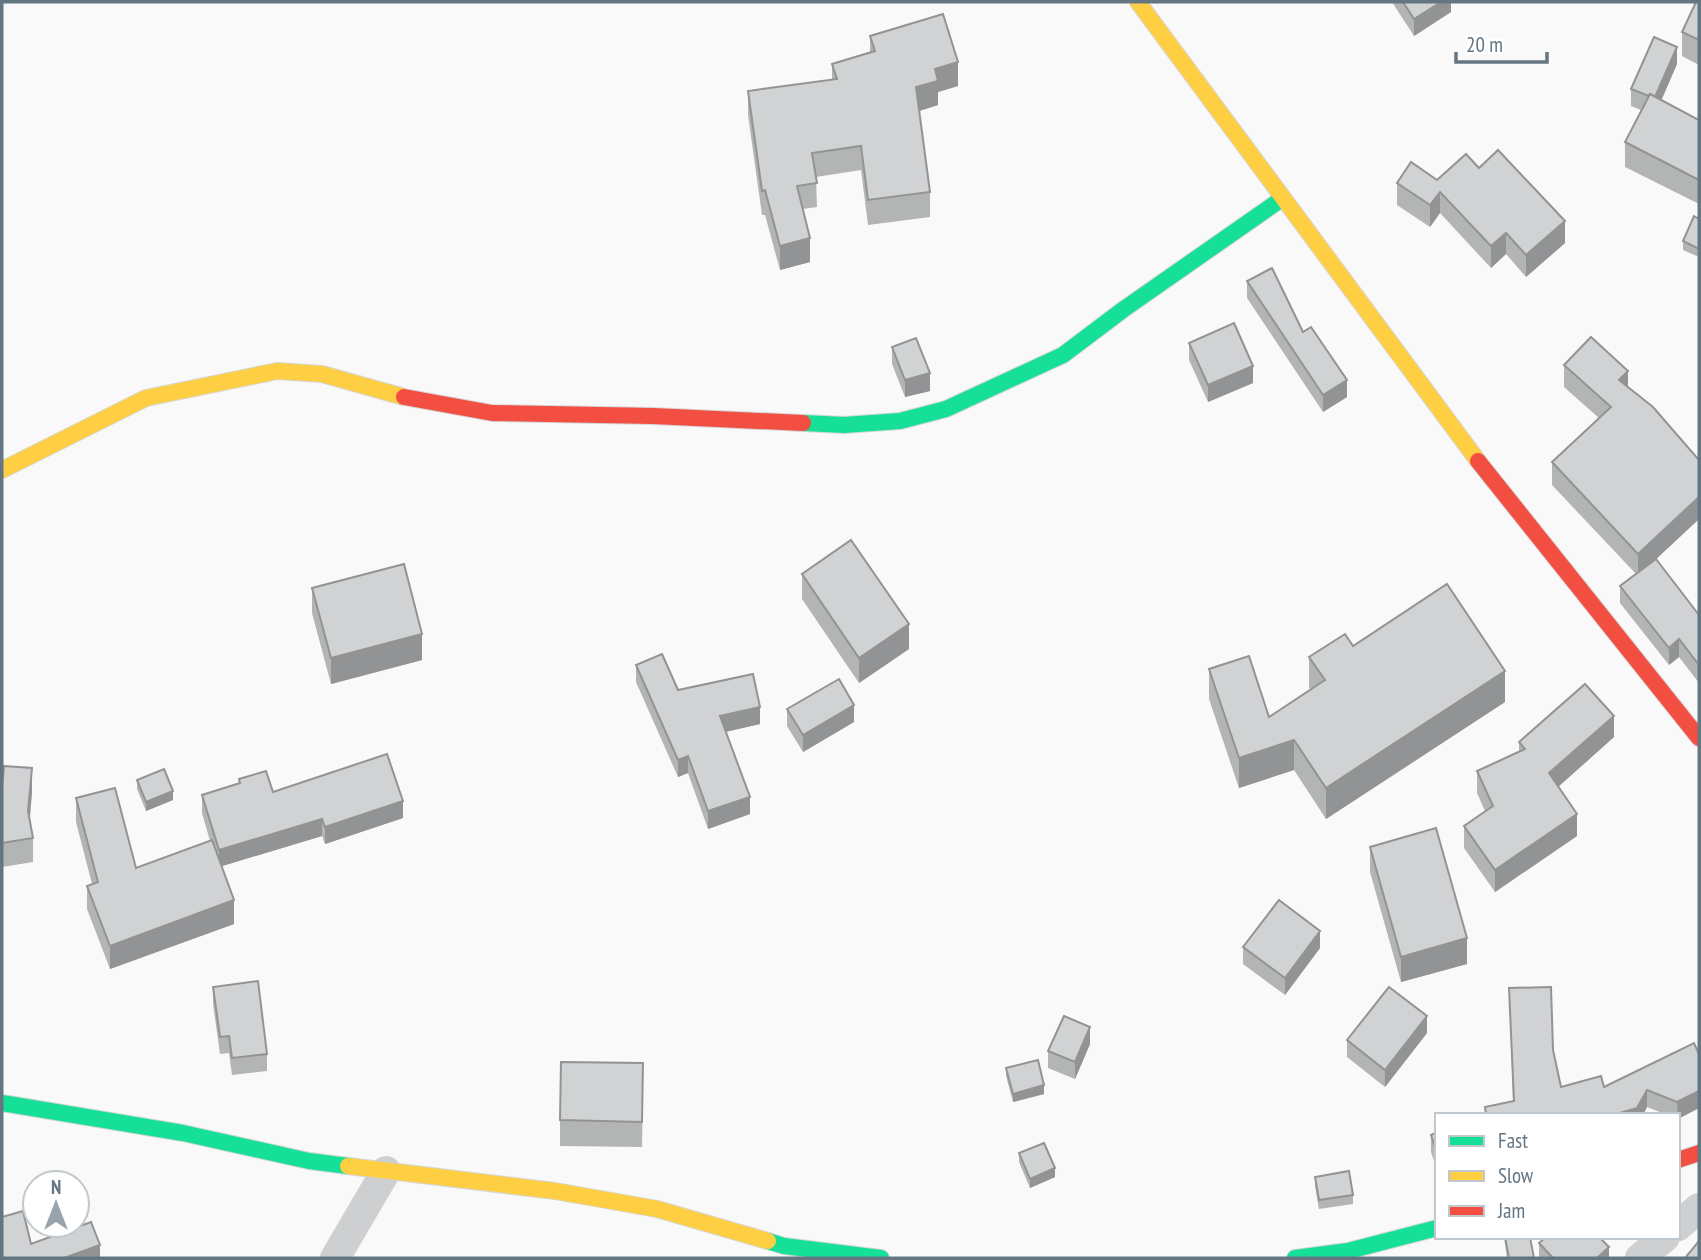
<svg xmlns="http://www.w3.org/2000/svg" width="1701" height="1260" font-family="'PT Sans Narrow',sans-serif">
<rect width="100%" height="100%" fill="#f9f9f9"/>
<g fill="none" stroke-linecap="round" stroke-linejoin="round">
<defs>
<g id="fast">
<polyline points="803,423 844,425 900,421 946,409 1063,355 1124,309 1283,198"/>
<polyline points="2,1103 183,1133 309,1161 348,1166"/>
<polyline points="768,1241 784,1246 881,1258"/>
<polyline points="1295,1258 1348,1251 1437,1228"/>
</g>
<g id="slow">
<polyline points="1138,2 1478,461"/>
<polyline points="2,470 146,398 277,371 322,374 404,397"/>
<polyline points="348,1166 555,1191 657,1209 768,1241"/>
</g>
<g id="jam">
<polyline points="404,397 492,413 653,416 803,423"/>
<polyline points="1478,461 1699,738"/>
<polyline points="1678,1160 1699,1153"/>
</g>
</defs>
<use href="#fast" stroke="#d5d6d7" stroke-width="18"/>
<use href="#slow" stroke="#d5d6d7" stroke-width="18"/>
<use href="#jam" stroke="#d5d6d7" stroke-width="18"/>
<g stroke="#cecfd0" stroke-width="30">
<polyline points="1678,1226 1699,1208"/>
<polyline points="335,1258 386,1171"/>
<polyline points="1640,1258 1665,1237"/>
</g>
<use href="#fast" stroke="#16e098" stroke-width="16"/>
<use href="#slow" stroke="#ffcf43" stroke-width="16"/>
<use href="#jam" stroke="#f24e42" stroke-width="16"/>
</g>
<g fill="#b3b5b5">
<polygon points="1392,2 1451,2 1451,12 1414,36"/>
<polygon points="1699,2 1699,65 1682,56 1682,32"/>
<polygon points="870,36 958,86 938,92 938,105 919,111 930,192 930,217 868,225 861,170 816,177 817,207 803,209 810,262 780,270 765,215 762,215 748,115 748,91 832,80 832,64 870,52"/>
<polygon points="1677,64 1661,100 1699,120 1699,204 1625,167 1625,142 1641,110 1631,106 1631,89"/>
<polygon points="1479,168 1565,243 1526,277 1506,254 1491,268 1440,213 1430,227 1397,205 1397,183 1437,180"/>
<polygon points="1699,219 1699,257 1683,250 1683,241"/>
<polygon points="1247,281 1303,332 1347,397 1323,412 1247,298"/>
<polygon points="1189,343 1253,383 1208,402 1189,360"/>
<polygon points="892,347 930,391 905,397 892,364"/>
<polygon points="1564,365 1628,387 1699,519 1656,559 1699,615 1699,683 1679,657 1669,665 1620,603 1620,586 1636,574 1552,485 1552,462 1599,418 1564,387"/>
<polygon points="802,574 909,649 859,683 802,599"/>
<polygon points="312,588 422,660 331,684 312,613"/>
<polygon points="1353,646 1505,702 1326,819 1294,770 1239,788 1209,699 1209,669 1269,717 1311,690 1309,687 1309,657"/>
<polygon points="636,665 678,690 760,724 726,732 750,814 708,829 688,773 678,777 636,682"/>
<polygon points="787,709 854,722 803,752 787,726"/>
<polygon points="1614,737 1558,787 1577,836 1495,892 1464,848 1464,826 1485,811 1477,793 1477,771 1519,751 1519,742"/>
<polygon points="239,779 273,792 403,818 325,844 322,836 222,866 234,924 110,969 87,909 87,886 92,884 76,822 76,798 136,868 210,841 202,813 202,795 239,784"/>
<polygon points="137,780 173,800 146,811 137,789"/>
<polygon points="2,788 32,792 30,819 33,838 33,862 2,867"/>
<polygon points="1370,847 1467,964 1401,982 1370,872"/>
<polygon points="1243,947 1320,948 1285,995 1243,964"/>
<polygon points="213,987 267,1054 267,1071 232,1075 229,1053 220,1054 213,1004"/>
<polygon points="1509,988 1553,1050 1561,1087 1604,1087 1699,1054 1699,1108 1678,1119 1678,1115 1667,1115 1647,1107 1643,1115 1485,1115 1485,1107 1513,1101"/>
<polygon points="1427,1033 1385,1087 1347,1057 1347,1040"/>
<polygon points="1090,1044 1075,1079 1048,1068 1048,1051"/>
<polygon points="1006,1068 1044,1094 1013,1102 1006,1076"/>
<polygon points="643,1088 642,1147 560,1146 560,1120"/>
<polygon points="1437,1132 1437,1170 1431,1152 1431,1135"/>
<polygon points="1019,1153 1055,1177 1030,1188 1019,1162"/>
<polygon points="1315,1177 1353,1195 1353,1204 1319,1209 1315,1186"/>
<polygon points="1504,1237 1530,1237 1534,1258 1507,1258"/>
<polygon points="1539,1243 1609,1258 1539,1258"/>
</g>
<g fill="#929394">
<polygon points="1441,2 1451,2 1451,12 1414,36 1414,19"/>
<polygon points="1677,47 1677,64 1655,115 1655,98"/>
<polygon points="958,62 958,86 938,92 938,105 916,112 916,87 935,69"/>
<polygon points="1440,192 1440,213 1430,227 1430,205"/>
<polygon points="1565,221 1565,243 1526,277 1526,255"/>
<polygon points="1506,233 1506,254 1491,268 1491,246"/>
<polygon points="810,238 810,262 780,270 780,246"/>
<polygon points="1253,366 1253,383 1208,402 1208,385"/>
<polygon points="1628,371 1628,393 1619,380"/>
<polygon points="930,373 930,391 905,397 905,380"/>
<polygon points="1347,380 1347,397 1323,412 1323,395"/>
<polygon points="1699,497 1699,519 1638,576 1638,554"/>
<polygon points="909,624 909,649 859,683 859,658"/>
<polygon points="422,634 422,660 331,684 331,658"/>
<polygon points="1679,639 1679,657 1669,665 1669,648"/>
<polygon points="1505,671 1505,702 1326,819 1326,788"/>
<polygon points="854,705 854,722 803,752 803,735"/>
<polygon points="760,707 760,724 720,733 720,716"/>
<polygon points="1614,716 1614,737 1549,795 1549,773"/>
<polygon points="1294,740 1294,770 1239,788 1239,758"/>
<polygon points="688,756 688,773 678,777 678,760"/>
<polygon points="32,768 32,792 28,835 28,811"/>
<polygon points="173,791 173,800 146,811 146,802"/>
<polygon points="750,797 750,814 708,829 708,811"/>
<polygon points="403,801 403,818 325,844 325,827"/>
<polygon points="1577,814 1577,836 1495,892 1495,870"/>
<polygon points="322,819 322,836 219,867 219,850"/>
<polygon points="234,900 234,924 110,969 110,946"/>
<polygon points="1320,931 1320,948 1285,995 1285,978"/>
<polygon points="1467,938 1467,964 1401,982 1401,957"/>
<polygon points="1427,1016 1427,1033 1385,1087 1385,1070"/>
<polygon points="1090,1027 1090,1044 1075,1079 1075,1062"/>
<polygon points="1044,1085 1044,1094 1013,1102 1013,1094"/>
<polygon points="1647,1090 1647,1107 1643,1115 1613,1115"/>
<polygon points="1699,1091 1699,1108 1678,1119 1677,1102"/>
<polygon points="1055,1168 1055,1177 1030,1188 1030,1179"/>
<polygon points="100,1245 100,1258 64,1258"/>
<polygon points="1609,1247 1609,1258 1597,1258"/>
</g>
<g fill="#d0d2d3" stroke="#929394" stroke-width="2">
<polygon points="1403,2 1441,2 1414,19"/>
<polygon points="1696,2 1699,2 1699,40 1682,32"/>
<polygon points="943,14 958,62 935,69 938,81 916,87 930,192 868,200 861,146 812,153 817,183 797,186 810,238 780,246 765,190 762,191 748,91 837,79 832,64 875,51 870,36"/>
<polygon points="1654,37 1677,47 1655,97 1650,94 1649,96 1631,89"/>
<polygon points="1650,94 1699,120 1699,180 1625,142"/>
<polygon points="1498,150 1565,221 1526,255 1506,233 1491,246 1440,192 1430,205 1397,183 1411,162 1437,180 1466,154 1479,168"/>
<polygon points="1694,216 1699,219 1699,249 1683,241"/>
<polygon points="1272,268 1303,332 1311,327 1347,380 1323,395 1247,281"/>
<polygon points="1234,323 1253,366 1208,385 1189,343"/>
<polygon points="1591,337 1628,371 1619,380 1653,407 1699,460 1699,497 1638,554 1552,462 1611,407 1564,365"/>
<polygon points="916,338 930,373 905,380 892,347"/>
<polygon points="851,540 909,624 859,658 802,574"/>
<polygon points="1656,559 1699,615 1699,665 1679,639 1669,648 1620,586"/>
<polygon points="404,564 422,634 331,658 312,588"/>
<polygon points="1447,584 1505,671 1326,788 1294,740 1239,758 1209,669 1249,656 1269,717 1325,680 1309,657 1345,634 1353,646"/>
<polygon points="662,654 678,690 753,674 760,707 720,716 750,797 708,811 688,756 678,760 636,665"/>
<polygon points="839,679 854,705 803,735 787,709"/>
<polygon points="1585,684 1614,716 1549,773 1577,814 1495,870 1464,826 1493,806 1477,771 1525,749 1519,742"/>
<polygon points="387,754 403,801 325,827 322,819 219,850 202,795 240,783 239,779 266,771 273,792"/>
<polygon points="4,766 32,768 28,811 33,838 2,843 2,788"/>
<polygon points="164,769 173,791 146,802 137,780"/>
<polygon points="115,788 136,868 212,840 234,900 110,946 87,886 98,882 76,798"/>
<polygon points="1436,828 1467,938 1401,957 1370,847"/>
<polygon points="1279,900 1320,931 1285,978 1243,947"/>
<polygon points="258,981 267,1054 232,1058 229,1036 220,1037 213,987"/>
<polygon points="1389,987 1427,1016 1385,1070 1347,1040"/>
<polygon points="1551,987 1553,1050 1561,1087 1601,1076 1604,1087 1694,1043 1699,1054 1699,1091 1677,1102 1647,1090 1637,1108 1613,1115 1486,1115 1485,1107 1514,1101 1509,988"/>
<polygon points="1064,1016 1090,1027 1075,1062 1048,1051"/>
<polygon points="1038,1060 1044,1085 1013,1094 1006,1068"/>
<polygon points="561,1062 643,1063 642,1122 560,1120"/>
<polygon points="1437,1132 1437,1153 1431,1135"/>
<polygon points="1044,1143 1055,1168 1030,1179 1019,1153"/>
<polygon points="1349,1171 1353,1195 1319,1200 1315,1177"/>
<polygon points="23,1211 31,1244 91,1222 100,1245 64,1258 2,1258 2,1217"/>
<polygon points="1505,1237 1530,1237 1534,1258 1509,1258"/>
<polygon points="1546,1237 1599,1237 1609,1247 1597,1258 1553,1258 1539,1243"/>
<polygon points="1699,1241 1699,1258 1685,1258"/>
</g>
<rect width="1701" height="1260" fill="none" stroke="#657683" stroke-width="7"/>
<rect x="1435" y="1113" width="245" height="126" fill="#ffffff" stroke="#c1c8cd" stroke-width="2"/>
<rect x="1449" y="1136" width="35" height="10" fill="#16e098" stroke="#c1c8cd" stroke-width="2"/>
<text x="1498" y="1148" font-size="21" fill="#657683">Fast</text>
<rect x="1449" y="1171" width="35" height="10" fill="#ffcf43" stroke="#c1c8cd" stroke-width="2"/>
<text x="1498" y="1183" font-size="21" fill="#657683">Slow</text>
<rect x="1449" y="1206" width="35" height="10" fill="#f24e42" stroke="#c1c8cd" stroke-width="2"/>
<text x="1498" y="1218" font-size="21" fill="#657683">Jam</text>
<g transform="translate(56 1204)"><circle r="33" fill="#ffffff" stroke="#c1c8cd" stroke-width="2"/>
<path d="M0-5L12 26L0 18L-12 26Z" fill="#99a4ac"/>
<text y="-10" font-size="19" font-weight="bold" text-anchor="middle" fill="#657683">N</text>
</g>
<path d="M1456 52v10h91v-10" fill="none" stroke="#657683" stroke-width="3.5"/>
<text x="1466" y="52" font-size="21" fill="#657683" stroke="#ffffff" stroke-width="5" paint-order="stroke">20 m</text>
</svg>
